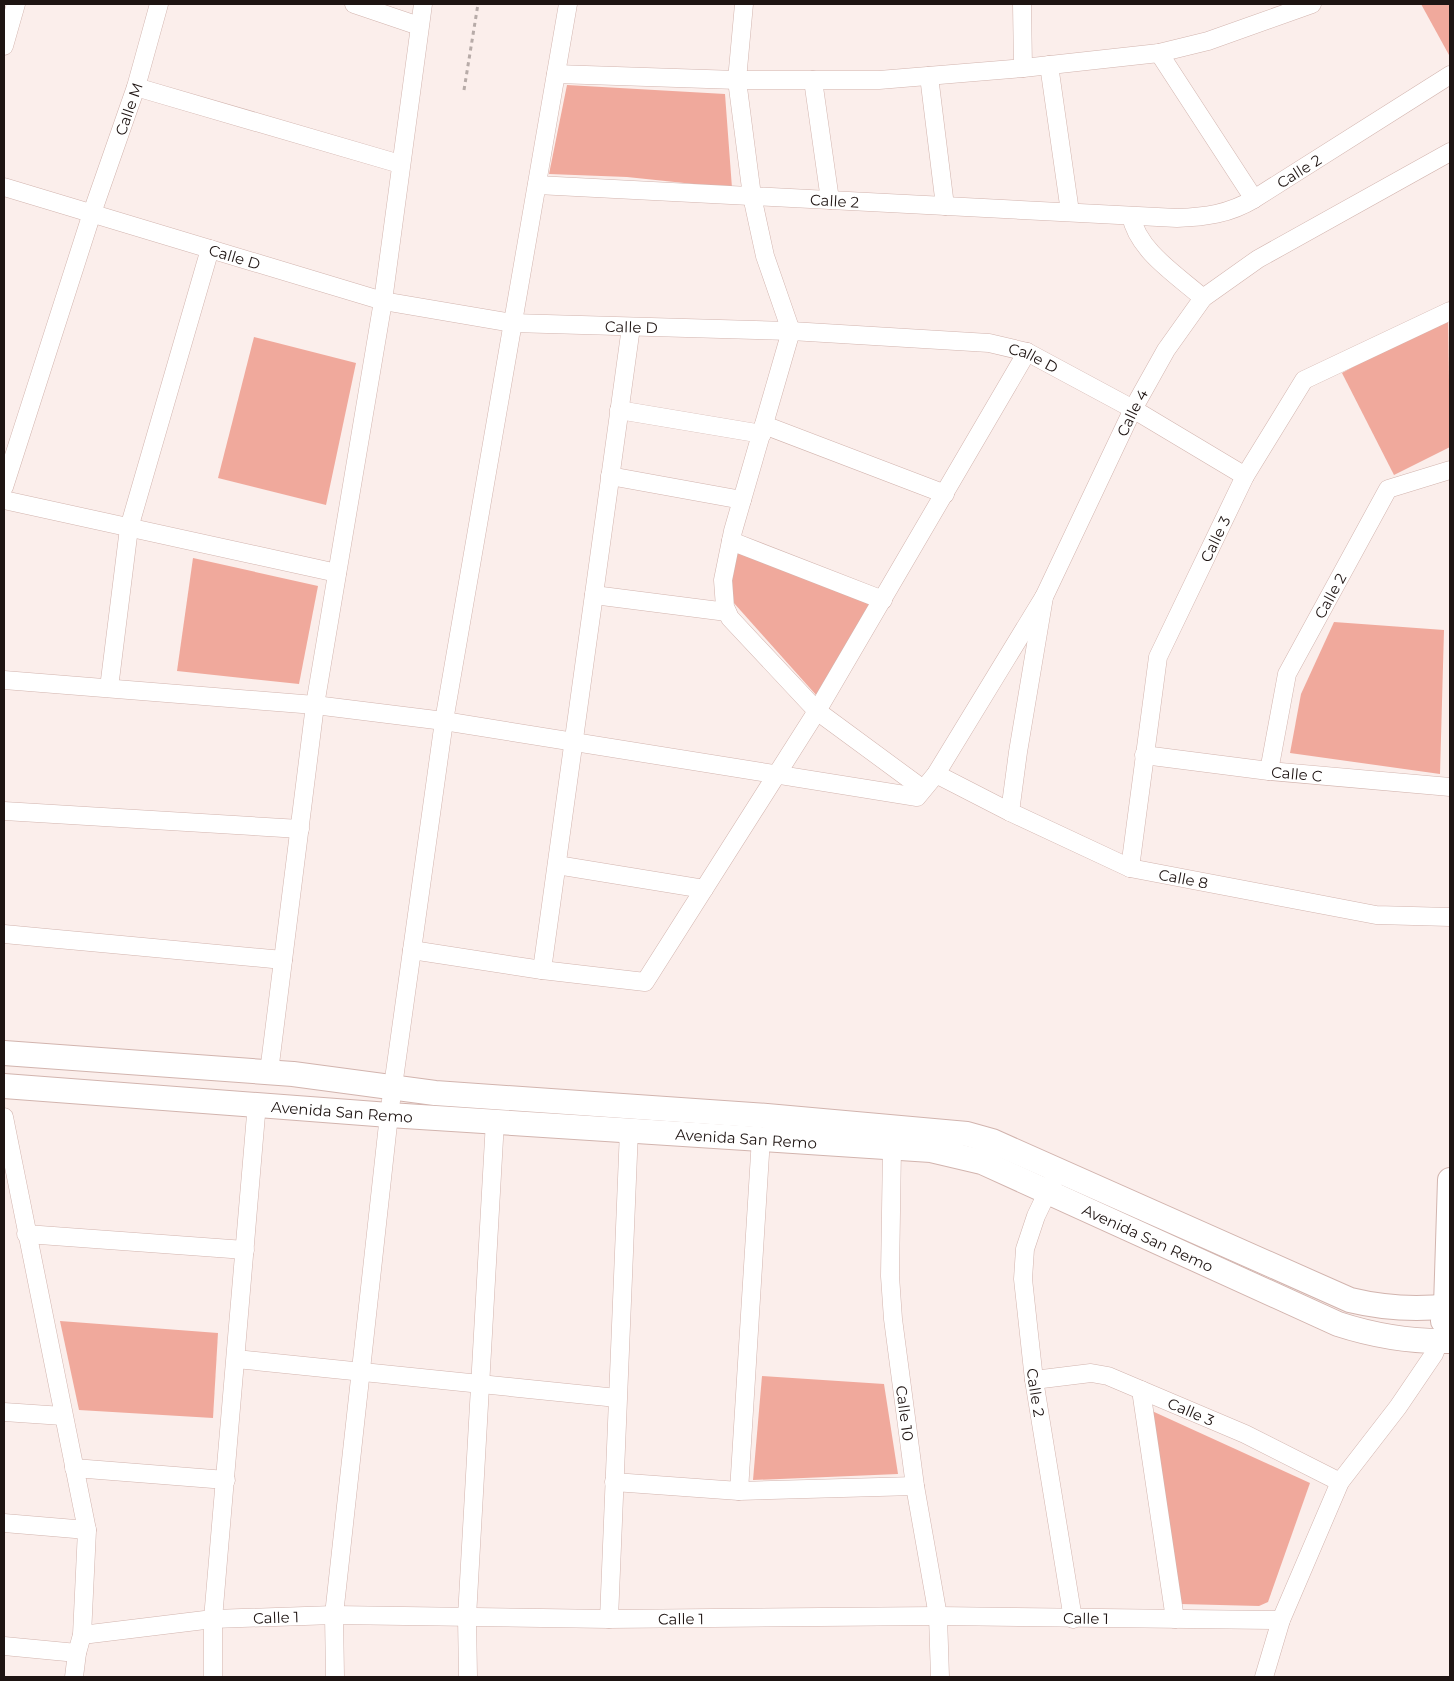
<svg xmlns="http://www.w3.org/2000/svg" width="1454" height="1681" font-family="Montserrat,sans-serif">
<rect width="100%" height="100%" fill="#fbeeeb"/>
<g fill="#f0a99c">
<polygon points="1421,4 1450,4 1449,55"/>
<polygon points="567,85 725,94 732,188 627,177 549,174"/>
<polygon points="1448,314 1450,447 1394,475 1342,373"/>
<polygon points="254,337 356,363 326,505 218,478"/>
<polygon points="738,549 871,601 817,696 733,602 732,581"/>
<polygon points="193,558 318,586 299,684 177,671"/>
<polygon points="1334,622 1444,630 1440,774 1290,753 1301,694"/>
<polygon points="60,1321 218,1333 213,1418 79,1410"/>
<polygon points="762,1376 884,1384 898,1474 753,1480"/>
<polygon points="1152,1411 1310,1483 1268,1602 1259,1606 1180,1604"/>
</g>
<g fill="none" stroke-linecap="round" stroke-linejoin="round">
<defs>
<g id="street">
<polyline points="354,4 419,26"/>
<polyline points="744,4 737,80 752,196 765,256 791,331 733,531 723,580 725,607 730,618 817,711 923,789"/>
<polyline points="1022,4 1023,68"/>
<polyline points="4,46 16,4"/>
<polyline points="1159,53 1254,199"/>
<polyline points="1049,65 1070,212"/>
<polyline points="556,74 737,80 879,80 1023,68 1159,53 1208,41 1312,4"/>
<polyline points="929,76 945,206"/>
<polyline points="813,80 830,200"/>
<polyline points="136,87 400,164"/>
<path id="s1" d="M537 185 1177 218C1205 217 1229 214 1254 199L1450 75"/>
<path id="s2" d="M4 187 383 301 512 323 791 331 989 343 1027 352 1133 409 1245 476"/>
<path d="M1131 216C1138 251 1177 275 1203 298"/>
<polyline points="619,410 762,434"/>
<polyline points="764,425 945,494"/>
<polyline points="610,476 742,500"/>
<path id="s3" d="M4 487 92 213 136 87 159 4"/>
<polyline points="4,500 337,573"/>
<polyline points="731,541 883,600"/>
<polyline points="594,595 727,612"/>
<polyline points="4,680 315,705 444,721 917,797 936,774 1044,597"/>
<polyline points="109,688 129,528 210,249"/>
<path id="s4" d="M1144 755 1269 771 1450 787"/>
<path id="s5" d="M1269 771 1287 674 1388 489 1450 470"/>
<path id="s6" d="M936 774 1010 812 1130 868 1376 915 1450 917"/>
<polyline points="4,811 300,829"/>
<path id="s7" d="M1010 812 1018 752 1044 597 1133 409 1166 350 1203 298 1258 259 1450 152"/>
<polyline points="557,865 704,889"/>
<path id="s8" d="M1130 868 1158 657 1245 476 1304 380 1450 311"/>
<polyline points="4,934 283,960"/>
<polyline points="412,950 542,970 645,982 817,711 1027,352"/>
<polyline points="542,970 631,327"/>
<polyline points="269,1072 315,705 383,301 423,4"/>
<polyline points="4,1117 87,1530 82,1635 77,1653 74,1677"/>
<path id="s9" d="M892 1148 890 1276 893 1319 915 1486 938 1616 940 1677"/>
<path id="s10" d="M1058 1170 1036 1216 1025 1249 1023 1279 1034 1380 1073 1619"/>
<polyline points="26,1234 245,1250"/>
<polyline points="236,1359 617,1398"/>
<path id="s11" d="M1034 1380 1091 1373 1108 1376 1245 1434 1340 1482"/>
<polyline points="1141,1390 1175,1619"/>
<polyline points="4,1412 63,1416"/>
<polyline points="74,1468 226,1480"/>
<polyline points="614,1482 739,1491 915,1486"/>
<polyline points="739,1491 761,1138"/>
<polyline points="4,1523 87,1530"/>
<polyline points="609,1619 629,1130"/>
<path id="s12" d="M82 1635 213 1619 334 1615 609 1619 938 1616 1281 1620"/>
<polyline points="4,1646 77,1653"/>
<polyline points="213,1677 213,1619 257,1103"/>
<polyline points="335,1677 334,1615 389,1115 444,721 568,4"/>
<polyline points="468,1677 467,1617 495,1121"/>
<polyline points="1264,1677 1281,1620 1340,1482 1398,1407 1434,1354 1439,1341"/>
</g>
<g id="secondary">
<path d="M4 1053 293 1074 435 1093 767 1116 967 1134 992 1141 1350 1300C1383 1308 1416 1310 1450 1306"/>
<path id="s13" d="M4 1086 389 1115 931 1150 982 1162 1338 1324C1375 1336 1411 1342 1450 1341"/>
<polyline points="1443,1321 1446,1306 1450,1180"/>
</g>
</defs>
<use href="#street" stroke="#d2b4ae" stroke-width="19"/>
<use href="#secondary" stroke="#d2b4ae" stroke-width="26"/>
<polyline stroke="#b7aba8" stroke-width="3" stroke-dasharray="4 4" stroke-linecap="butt" points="464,90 478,4"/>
<use href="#street" stroke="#fff" stroke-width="18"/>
<use href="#secondary" stroke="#fff" stroke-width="24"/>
</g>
<g text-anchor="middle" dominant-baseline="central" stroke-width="4.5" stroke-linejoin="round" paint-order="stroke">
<g font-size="15" fill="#1e1412" stroke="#fff">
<text stroke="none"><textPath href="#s3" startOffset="398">Calle M</textPath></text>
<text stroke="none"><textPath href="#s1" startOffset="774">Calle 2</textPath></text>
<text stroke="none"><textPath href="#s1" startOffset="298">Calle 2</textPath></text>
<text stroke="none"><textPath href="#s2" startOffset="241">Calle D</textPath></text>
<text stroke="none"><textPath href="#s2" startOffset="646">Calle D</textPath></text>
<text stroke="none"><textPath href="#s2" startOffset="1051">Calle D</textPath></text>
<text stroke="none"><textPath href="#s7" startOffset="422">Calle 4</textPath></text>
<text stroke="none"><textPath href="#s8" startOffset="344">Calle 3</textPath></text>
<text stroke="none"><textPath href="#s5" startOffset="188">Calle 2</textPath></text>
<text stroke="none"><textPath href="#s4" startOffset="154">Calle C</textPath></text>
<text stroke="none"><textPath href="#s6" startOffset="270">Calle 8</textPath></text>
<text stroke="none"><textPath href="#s13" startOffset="339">Avenida San Remo</textPath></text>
<text stroke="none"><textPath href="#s13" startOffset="744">Avenida San Remo</textPath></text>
<text stroke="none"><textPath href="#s13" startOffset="1164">Avenida San Remo</textPath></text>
<text stroke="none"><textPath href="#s10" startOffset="230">Calle 2</textPath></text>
<text stroke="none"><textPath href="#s11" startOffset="165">Calle 3</textPath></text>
<text stroke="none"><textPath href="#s9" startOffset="266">Calle 10</textPath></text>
<text stroke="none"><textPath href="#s12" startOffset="195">Calle 1</textPath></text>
<text stroke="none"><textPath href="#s12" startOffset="600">Calle 1</textPath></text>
<text stroke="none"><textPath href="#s12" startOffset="1005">Calle 1</textPath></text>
</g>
</g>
<rect width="1454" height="1681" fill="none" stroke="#1e1412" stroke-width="10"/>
</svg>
